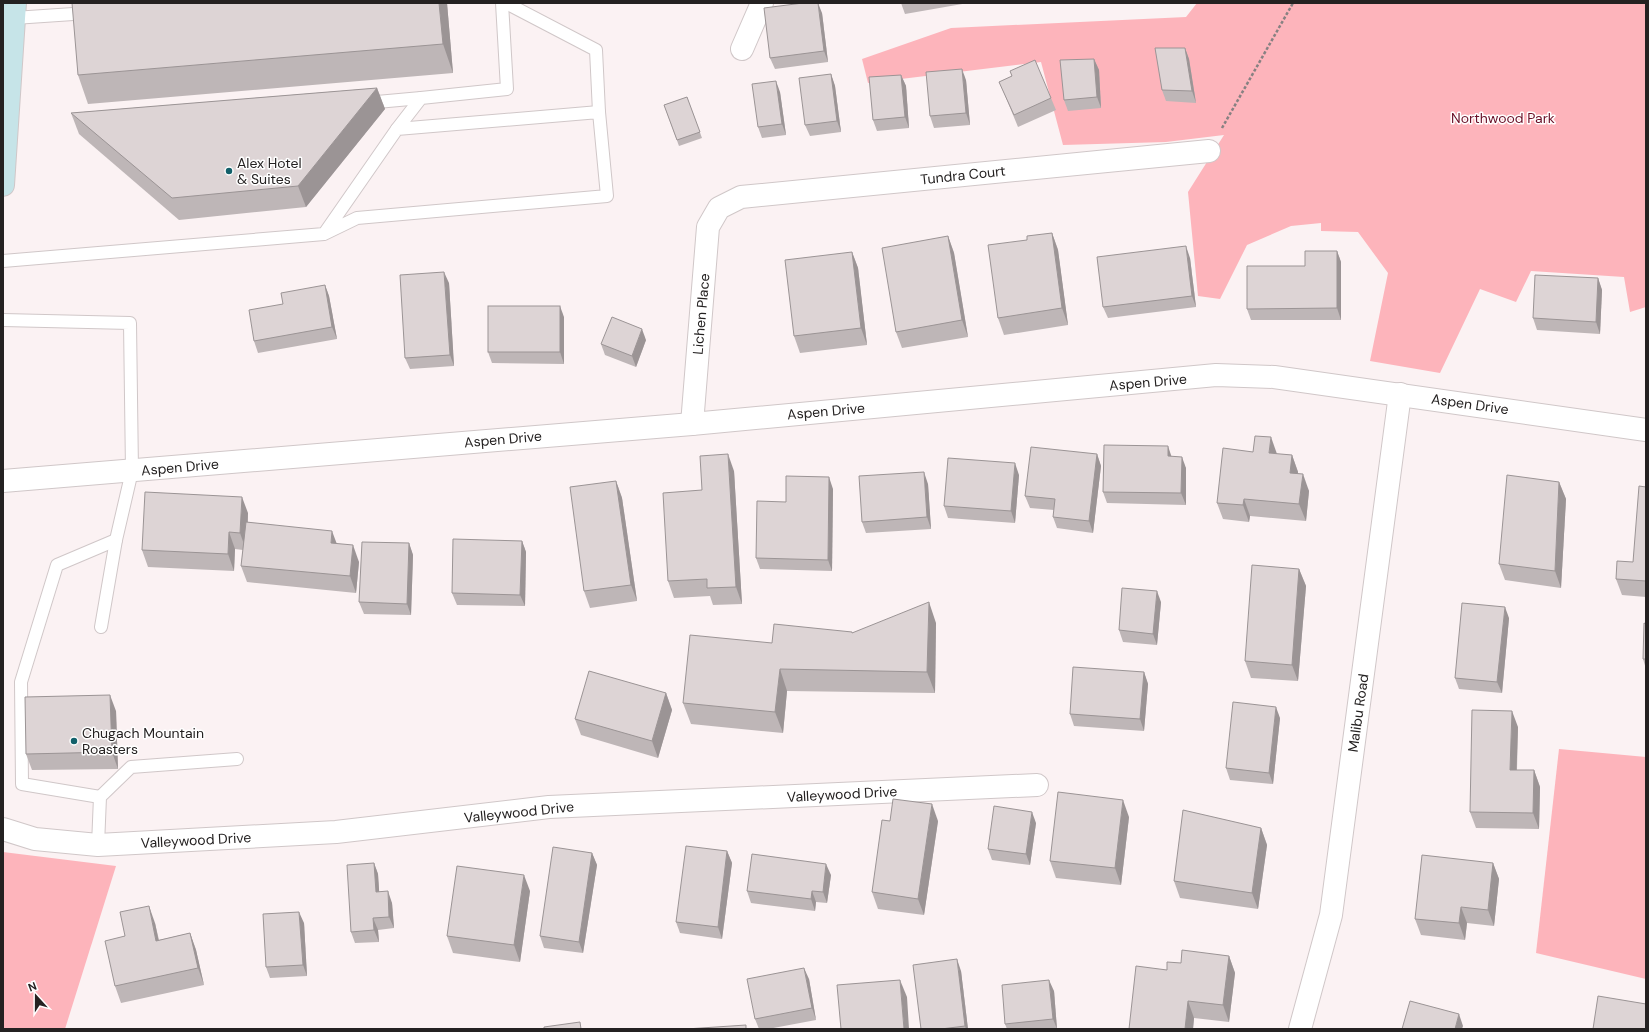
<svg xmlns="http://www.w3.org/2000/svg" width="1649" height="1032" font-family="'DM Sans',sans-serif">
<rect width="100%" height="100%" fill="#fbf2f3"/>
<g fill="#fdb4bb">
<polygon points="1197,3 1646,3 1646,307 1630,312 1624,277 1531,271 1516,302 1480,289 1440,373 1370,361 1388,273 1358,232 1321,231 1321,223 1291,226 1247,245 1220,299 1198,296 1188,192 1224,135 1166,142 1063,145 1041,62 868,83 862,59 951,28 1186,17"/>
<polygon points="1559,749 1646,757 1646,979 1536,953"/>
<polygon points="3,852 116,866 65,1029 3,1029"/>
</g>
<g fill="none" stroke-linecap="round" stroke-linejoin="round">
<defs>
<g id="service">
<polyline points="506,3 596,50 599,112"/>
<polyline points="3,17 14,18 88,13"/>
<polyline points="366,103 421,98"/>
<polyline points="397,129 421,98 507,89 502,3"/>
<polyline points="3,261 324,234 357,218 607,196 599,112 397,129 324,234"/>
<polyline points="3,320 130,323 132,471 116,540 101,627"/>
<polyline points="100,797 22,784 21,682 57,565 116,540"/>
<polyline points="98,845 100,797 131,767 237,759"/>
</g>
<g id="minor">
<polyline points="742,49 762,3"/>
<polyline points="692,424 708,227 719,208 741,197 1209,151"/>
<polyline points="3,481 692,424 1216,375 1274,377 1646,430"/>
<polyline points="3,829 35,839 98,845 336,832 549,807 1037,785"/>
<polyline points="1300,1029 1331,915 1400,394"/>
</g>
<polyline id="secondary" points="3,185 15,3"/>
</defs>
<use href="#service" stroke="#d0c7c8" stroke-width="14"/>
<use href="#minor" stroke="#d0c7c8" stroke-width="24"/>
<use href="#secondary" stroke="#d0c7c8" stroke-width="24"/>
<polyline stroke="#878182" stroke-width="2.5" stroke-dasharray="3 2" stroke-linecap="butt" points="1222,128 1293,3"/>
<use href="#service" stroke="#fff" stroke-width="12"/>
<use href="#minor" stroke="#fff" stroke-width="22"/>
<use href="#secondary" stroke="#c6e4e8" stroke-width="22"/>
</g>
<g fill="#beb6b7">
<polygon points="447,3 453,73 88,104 78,75"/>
<polygon points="901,3 968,3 905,14"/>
<polygon points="822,13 828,62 775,69 770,58"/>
<polygon points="1185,48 1189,59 1196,103 1166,101 1162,90"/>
<polygon points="1094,59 1099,70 1101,108 1068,111 1064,100"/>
<polygon points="1010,71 1051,98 1056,110 1018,127 1004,93 999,82 1012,76"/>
<polygon points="831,74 835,86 841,132 810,136 805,125"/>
<polygon points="901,75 906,86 909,128 877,131 873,120"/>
<polygon points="966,80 970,125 934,128 930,116"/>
<polygon points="377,88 385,109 306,207 179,220 79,134 71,113"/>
<polygon points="780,92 786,135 762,138 758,127"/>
<polygon points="687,97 702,138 679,146 664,105"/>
<polygon points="1052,233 1058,250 1068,325 1004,335 998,318 1027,240"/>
<polygon points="948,236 954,253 968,337 902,348 896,332"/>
<polygon points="1337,251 1341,262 1341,320 1251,320 1247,309 1305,266"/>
<polygon points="852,252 858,268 867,345 800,353 794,336"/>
<polygon points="1190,258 1196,307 1108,318 1103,307"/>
<polygon points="1598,278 1602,290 1600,334 1537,330 1533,318"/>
<polygon points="449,283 454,366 410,369 405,358"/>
<polygon points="325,285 329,296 337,339 258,353 254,341 283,304"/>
<polygon points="564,317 564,364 492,363 488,352"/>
<polygon points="646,340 636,367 605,355 601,344"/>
<polygon points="1097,454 1101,466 1093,533 1057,528 1053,517 1054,510 1030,508 1025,496"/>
<polygon points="1277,454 1292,455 1298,472 1298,473 1309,491 1306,521 1250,516 1249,522 1223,519 1217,503"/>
<polygon points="1171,456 1186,468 1186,505 1107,503 1103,492"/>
<polygon points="734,471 742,604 713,605 710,596 674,598 668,581 702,490"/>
<polygon points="1019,475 1015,523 948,518 944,506"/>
<polygon points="616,481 622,498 637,601 590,608 584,591"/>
<polygon points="1559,482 1566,499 1561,588 1505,580 1499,564"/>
<polygon points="928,484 931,529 866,533 862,522"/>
<polygon points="1646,487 1646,597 1622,595 1616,579 1633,562"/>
<polygon points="833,489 832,571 760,569 756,558 786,502"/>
<polygon points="248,513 248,522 337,543 359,562 356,593 247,582 241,566 243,550 235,549 234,571 148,567 142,550"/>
<polygon points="522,541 526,552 525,606 457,605 452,593"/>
<polygon points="409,543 413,555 411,615 364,614 359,602"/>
<polygon points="1299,569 1306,586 1298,681 1251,678 1245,661"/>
<polygon points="1161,602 1157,645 1123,642 1119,630"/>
<polygon points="1509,618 1502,693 1459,689 1455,678"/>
<polygon points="936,623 935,693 787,691 783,733 691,724 683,703 772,643"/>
<polygon points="1646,624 1646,669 1643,659"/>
<polygon points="1144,672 1148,684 1144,731 1074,726 1070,714"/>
<polygon points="666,693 672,710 658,758 581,735 575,719"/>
<polygon points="116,711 118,769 32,770 26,754"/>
<polygon points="1280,718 1273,784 1230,780 1226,768"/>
<polygon points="1518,727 1517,770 1534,770 1540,787 1539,829 1476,828 1470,812"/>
<polygon points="1129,817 1121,885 1056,878 1050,861"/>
<polygon points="938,821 924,915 878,909 872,892"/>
<polygon points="1036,823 1030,865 992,860 988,849"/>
<polygon points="1261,828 1267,845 1258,909 1180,898 1174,881"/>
<polygon points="727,851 732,863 722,939 680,933 676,922"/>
<polygon points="592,853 597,865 583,953 544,948 540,936"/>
<polygon points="374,863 378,874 379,892 392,903 394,928 378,930 379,942 355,943 351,932"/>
<polygon points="1493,863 1499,879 1494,926 1467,923 1465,940 1421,935 1415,919"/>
<polygon points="831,875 827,903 816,902 815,911 751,903 747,891"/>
<polygon points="530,891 520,962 453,953 447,936"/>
<polygon points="155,923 159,940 190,933 196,950 204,985 121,1003 115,986 125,936"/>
<polygon points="304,923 307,976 270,978 266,967"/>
<polygon points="1229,956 1235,973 1229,1022 1194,1018 1193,1029 1129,1029 1181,963"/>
<polygon points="961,971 968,1029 921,1029"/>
<polygon points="809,979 816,1020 768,1029 759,1029 755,1019"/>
<polygon points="1054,991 1057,1029 1007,1029 1005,1024"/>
</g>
<g fill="#9b9495">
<polygon points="439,3 447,3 453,73 443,44"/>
<polygon points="818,3 822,13 828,62 824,51"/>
<polygon points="1185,48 1189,59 1196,103 1192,91"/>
<polygon points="1094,59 1099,70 1101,108 1097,97"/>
<polygon points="962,69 966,80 970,125 966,113"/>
<polygon points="831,74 835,86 841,132 837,121"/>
<polygon points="901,75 906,86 909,128 905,117"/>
<polygon points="776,81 780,92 786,135 782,124"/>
<polygon points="377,88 385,109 306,207 298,186"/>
<polygon points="1052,233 1058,250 1068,325 1062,308"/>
<polygon points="948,236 954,253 968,337 962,320"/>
<polygon points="1186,246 1190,258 1196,307 1192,296"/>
<polygon points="1337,251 1341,262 1341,320 1337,308"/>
<polygon points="852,252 858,268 867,345 861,328"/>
<polygon points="444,272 449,283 454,366 450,355"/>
<polygon points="1598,278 1602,290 1600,334 1596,322"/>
<polygon points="325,285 329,296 337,339 332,327"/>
<polygon points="560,306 564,317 564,364 560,352"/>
<polygon points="642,329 646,340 636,367 632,356"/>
<polygon points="1271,437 1277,454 1269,453"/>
<polygon points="1168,446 1172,458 1168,456"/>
<polygon points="728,454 734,471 742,604 736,587"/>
<polygon points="1097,454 1101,466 1093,533 1089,521"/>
<polygon points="1292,455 1298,472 1296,489 1290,473"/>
<polygon points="1182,457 1186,468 1186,505 1181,493"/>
<polygon points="1015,463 1019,475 1015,523 1011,511"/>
<polygon points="924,472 928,484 931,529 927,517"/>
<polygon points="1303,474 1309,491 1306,521 1299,504"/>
<polygon points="829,477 833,489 832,571 828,560"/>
<polygon points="616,481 622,498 637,601 631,585"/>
<polygon points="1559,482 1566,499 1561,588 1555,571"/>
<polygon points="242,497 248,513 246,550 240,533"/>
<polygon points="1244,499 1250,516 1249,522 1243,505"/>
<polygon points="332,531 338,547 331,543"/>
<polygon points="229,532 235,549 234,571 228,554"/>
<polygon points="522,541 526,552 525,606 520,595"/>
<polygon points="409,543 413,555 411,615 407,604"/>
<polygon points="353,545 359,562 356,593 350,576"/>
<polygon points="1299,569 1306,586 1298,681 1292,665"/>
<polygon points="1157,591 1161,602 1157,645 1153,634"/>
<polygon points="929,602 936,623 935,693 927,672"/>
<polygon points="1505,607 1509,618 1502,693 1497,682"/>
<polygon points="780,669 787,691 783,733 775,712"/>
<polygon points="1144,672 1148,684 1144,731 1140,719"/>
<polygon points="666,693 672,710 658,758 652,741"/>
<polygon points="110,695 116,711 118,769 112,752"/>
<polygon points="1276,707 1280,718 1273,784 1269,773"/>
<polygon points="1512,711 1518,727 1516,786 1510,770"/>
<polygon points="1534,770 1540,787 1539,829 1533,813"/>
<polygon points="1123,800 1129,817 1121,885 1115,868"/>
<polygon points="932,804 938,821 924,915 918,899"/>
<polygon points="1032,812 1036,823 1030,865 1026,854"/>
<polygon points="1261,828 1267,845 1258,909 1252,893"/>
<polygon points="727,851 732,863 722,939 718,927"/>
<polygon points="592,853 597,865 583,953 579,942"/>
<polygon points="374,863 378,874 380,904 376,892"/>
<polygon points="1493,863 1499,879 1494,926 1488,910"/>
<polygon points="826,864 831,875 827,903 823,892"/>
<polygon points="524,875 530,891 520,962 514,945"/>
<polygon points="388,891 392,903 394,928 389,917"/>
<polygon points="812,891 816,902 815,911 811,899"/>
<polygon points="149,906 155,923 162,957 156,941"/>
<polygon points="1461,907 1467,923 1465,940 1459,923"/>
<polygon points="299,912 304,923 307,976 303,965"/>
<polygon points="373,918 378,930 379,942 374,930"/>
<polygon points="190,933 196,950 204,985 198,968"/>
<polygon points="1229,956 1235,973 1229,1022 1223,1005"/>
<polygon points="957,959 961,971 968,1029 966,1029 965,1026"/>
<polygon points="804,968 809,979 816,1020 812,1008"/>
<polygon points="900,980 907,997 909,1029 904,1029"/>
<polygon points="1049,980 1054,991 1057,1029 1053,1019"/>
<polygon points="1188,1001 1194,1018 1193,1029 1185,1029"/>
<polygon points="1459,1014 1463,1026 1462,1029 1455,1029"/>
</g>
<g fill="#ddd4d5" stroke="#9b9495">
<polygon points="72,3 439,3 443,44 78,75"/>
<polygon points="803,3 818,3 824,51 770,58 764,8"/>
<polygon points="1155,48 1185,48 1192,91 1162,90"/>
<polygon points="1094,59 1097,97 1064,100 1060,60"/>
<polygon points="1035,60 1051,98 1014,115 999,82 1012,76 1010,71"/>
<polygon points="962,69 966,113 930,116 926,72"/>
<polygon points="831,74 837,121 805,125 799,78"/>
<polygon points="901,75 905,117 873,120 869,77"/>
<polygon points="776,81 782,124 758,127 752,84"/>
<polygon points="377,88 298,186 172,198 71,113"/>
<polygon points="687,97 700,132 677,140 664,105"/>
<polygon points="1052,233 1062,308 998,318 988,245 1027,240 1027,236"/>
<polygon points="948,236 962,320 896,332 882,248"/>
<polygon points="1186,246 1192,296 1103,307 1097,257"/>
<polygon points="1305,251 1337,251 1337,308 1247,309 1247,266 1305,266"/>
<polygon points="852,252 861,328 794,336 785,260"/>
<polygon points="444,272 450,355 405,358 400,275"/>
<polygon points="1535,275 1598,278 1596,322 1533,318"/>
<polygon points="325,285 332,327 254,341 249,310 283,304 281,293"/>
<rect x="488" y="306" width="72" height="46"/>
<polygon points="612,317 642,329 632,356 601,344"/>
<polygon points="1255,436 1271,437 1269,453 1292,455 1290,473 1303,474 1299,504 1244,499 1243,505 1217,503 1223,448 1253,452"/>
<polygon points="1104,445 1168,446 1168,456 1182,457 1181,493 1103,492"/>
<polygon points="1031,447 1097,454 1089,521 1053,517 1055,499 1025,496"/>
<polygon points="728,454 736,587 707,588 707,579 668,581 663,493 702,490 700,456"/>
<polygon points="948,458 1015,463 1011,511 944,506"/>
<polygon points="924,472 927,517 862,522 859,476"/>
<polygon points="1507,475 1559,482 1555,571 1499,564"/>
<polygon points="786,476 829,477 828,560 756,558 757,501 786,502"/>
<polygon points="616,481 631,585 584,591 570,487"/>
<polygon points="1639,486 1646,487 1646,581 1616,579 1617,561 1633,562"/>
<polygon points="145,492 242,497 240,533 229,532 228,554 142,550"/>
<polygon points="246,522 332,531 331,543 353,545 350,576 241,566"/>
<polygon points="453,539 522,541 520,595 452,593"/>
<polygon points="362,542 409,543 407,604 359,602"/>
<polygon points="1252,565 1299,569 1292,665 1245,661"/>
<polygon points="1122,588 1157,591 1153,634 1119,630"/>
<polygon points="929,602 927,672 780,669 775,712 683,703 690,635 772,643 774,624 852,632 852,633"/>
<polygon points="1462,603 1505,607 1497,682 1455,678"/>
<polygon points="1644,623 1646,624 1646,659 1643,659"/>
<polygon points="1073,667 1144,672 1140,719 1070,714"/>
<polygon points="589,671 666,693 652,741 575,719"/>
<polygon points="110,695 112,752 26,754 25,697"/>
<polygon points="1233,702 1276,707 1269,773 1226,768"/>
<polygon points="1472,710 1512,711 1510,770 1534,770 1533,813 1470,812"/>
<polygon points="1058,792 1123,800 1115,868 1050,861"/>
<polygon points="893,799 932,804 918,899 872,892 882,820 890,821"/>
<polygon points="994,806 1032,812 1026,854 988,849"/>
<polygon points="1183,810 1261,828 1252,893 1174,881"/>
<polygon points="686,846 727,851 718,927 676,922"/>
<polygon points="553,847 592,853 579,942 540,936"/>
<polygon points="752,854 826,864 823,892 812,891 811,899 747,891"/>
<polygon points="1422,855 1493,863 1488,910 1461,907 1459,923 1415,919"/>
<polygon points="374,863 376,892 388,891 389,917 373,918 374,930 351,932 347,865"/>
<polygon points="457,866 524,875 514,945 447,936"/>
<polygon points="149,906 156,941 190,933 198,968 115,986 105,941 125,936 120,912"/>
<polygon points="299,912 303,965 266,967 263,914"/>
<polygon points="1182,950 1229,956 1223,1005 1188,1001 1185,1029 1129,1029 1136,966 1167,970 1167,962 1181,963"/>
<polygon points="957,959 965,1026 941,1029 921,1029 913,965"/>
<polygon points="804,968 812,1008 755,1019 747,979"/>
<polygon points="900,980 904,1029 841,1029 837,985"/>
<polygon points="1049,980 1053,1019 1005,1024 1002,985"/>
<polygon points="1598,996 1646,1004 1646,1029 1593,1029"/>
<polygon points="1410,1001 1459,1014 1455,1029 1402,1029"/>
<polygon points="580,1022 581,1029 544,1029 544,1027"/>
<polygon points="746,1025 746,1029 686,1029"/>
</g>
<g fill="#12606a" stroke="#fff" stroke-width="1.5">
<circle cx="229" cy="171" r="4"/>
<circle cx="74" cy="741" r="4"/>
</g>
<g text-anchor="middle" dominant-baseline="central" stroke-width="3" stroke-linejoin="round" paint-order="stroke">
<g font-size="14" fill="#690f27" stroke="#fff">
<text x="1503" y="118">Northwood Park</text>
</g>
<g font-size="14" fill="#242121" stroke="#fff" text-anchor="start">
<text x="237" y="163">Alex Hotel<tspan x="237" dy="16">&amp; Suites</tspan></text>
<text x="82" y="733">Chugach Mountain<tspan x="82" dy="16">Roasters</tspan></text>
</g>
<g font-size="14" fill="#242121" stroke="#fff">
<text transform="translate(963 175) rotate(-6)">Tundra Court</text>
<text transform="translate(701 314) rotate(-85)">Lichen Place</text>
<text transform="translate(1148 382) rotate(-5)">Aspen Drive</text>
<text transform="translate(1470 404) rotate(8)">Aspen Drive</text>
<text transform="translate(826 411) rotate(-5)">Aspen Drive</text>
<text transform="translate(503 439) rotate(-5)">Aspen Drive</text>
<text transform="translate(180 467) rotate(-5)">Aspen Drive</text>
<text transform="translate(1358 713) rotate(-82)">Malibu Road</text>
<text transform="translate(842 794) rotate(-3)">Valleywood Drive</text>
<text transform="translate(519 812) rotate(-6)">Valleywood Drive</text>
<text transform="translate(196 840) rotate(-3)">Valleywood Drive</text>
</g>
</g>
<rect width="1649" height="1032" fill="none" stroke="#242121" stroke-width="8"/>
<g transform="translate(36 996) rotate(339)" stroke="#ffffff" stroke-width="3" paint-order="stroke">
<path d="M0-3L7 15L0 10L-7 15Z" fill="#242121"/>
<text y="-6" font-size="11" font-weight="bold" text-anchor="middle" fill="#242121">N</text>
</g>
</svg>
